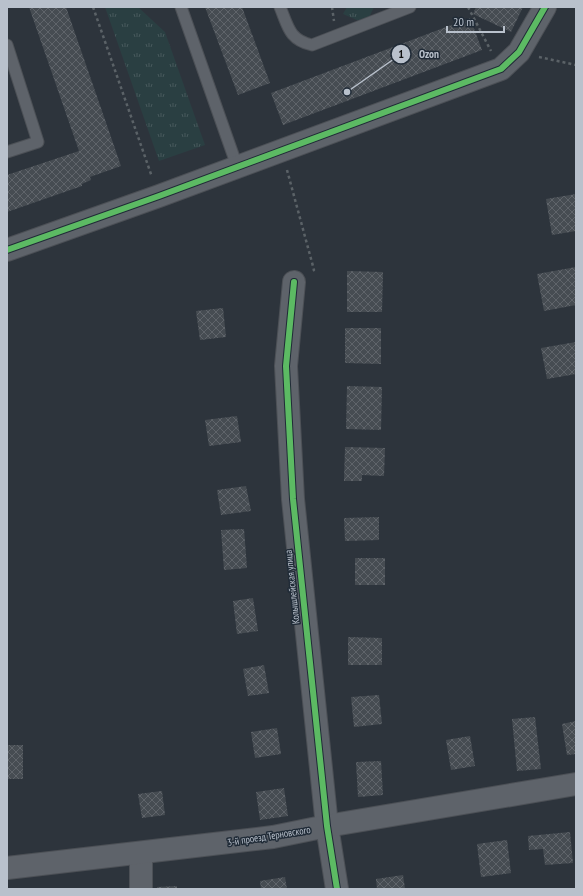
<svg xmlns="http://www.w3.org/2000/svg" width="583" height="896" font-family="'PT Sans Narrow',sans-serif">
<defs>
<pattern id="grass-tufts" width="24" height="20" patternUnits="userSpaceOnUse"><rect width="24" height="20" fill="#2a3f42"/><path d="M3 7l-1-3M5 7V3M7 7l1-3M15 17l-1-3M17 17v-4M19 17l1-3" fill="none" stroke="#47595c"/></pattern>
<pattern id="building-cross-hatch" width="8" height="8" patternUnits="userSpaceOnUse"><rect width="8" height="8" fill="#464c52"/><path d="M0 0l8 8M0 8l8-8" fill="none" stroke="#5f646a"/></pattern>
</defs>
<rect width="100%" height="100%" fill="#2d343c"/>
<g fill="url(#grass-tufts)">
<polygon points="105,7 138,7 165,32 205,145 159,161"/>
<polygon points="347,7 374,7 366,24 343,14"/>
</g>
<g fill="url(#building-cross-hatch)">
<polygon points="29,7 66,7 121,166 90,177 91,180 82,184 82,186 7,212 7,175 79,151"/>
<polygon points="205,7 242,7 270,83 238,95"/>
<polygon points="476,7 523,7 511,32 473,14"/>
<polygon points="470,18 482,50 283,125 271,93"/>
<polygon points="576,194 576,231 552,235 546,199"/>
<polygon points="576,267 576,305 544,311 537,274"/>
<polygon points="347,271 383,272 382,312 347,312"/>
<polygon points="223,308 226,337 200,340 196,311"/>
<polygon points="345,328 381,328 381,364 345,363"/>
<polygon points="576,342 576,374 547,379 541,348"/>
<polygon points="347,386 382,387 381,430 346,429"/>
<polygon points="237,416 241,442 209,446 205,420"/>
<polygon points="345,447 385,448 384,476 362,475 362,481 344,481"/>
<polygon points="246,486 251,511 221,515 217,490"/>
<polygon points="379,517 379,540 345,541 344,518"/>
<polygon points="244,529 247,568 224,570 221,530"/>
<rect x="355" y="558" width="30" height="27"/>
<polygon points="253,598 258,631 237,634 233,601"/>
<polygon points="348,637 382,638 382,665 348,665"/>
<polygon points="264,665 269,693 248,696 243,669"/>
<polygon points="379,695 382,724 354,727 351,697"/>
<polygon points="535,717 541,769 517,771 512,719"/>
<polygon points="576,721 576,754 567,755 562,724"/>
<polygon points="277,728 281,754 255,758 251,732"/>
<polygon points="470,736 475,766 451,770 446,740"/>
<rect x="7" y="745" width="16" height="34"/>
<polygon points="381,761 383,795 358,797 356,762"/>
<polygon points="284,788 288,816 260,820 256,792"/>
<polygon points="162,791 165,815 142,818 138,794"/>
<polygon points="570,832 573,863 545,865 543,849 529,850 528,836"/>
<polygon points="507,840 511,873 481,877 477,844"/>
<polygon points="403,875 405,889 377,889 376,879"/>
<polygon points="285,877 287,889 261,889 260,881"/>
<polygon points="177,886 177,889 157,889 157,887"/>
</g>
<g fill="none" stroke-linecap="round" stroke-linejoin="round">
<defs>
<g id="lane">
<polyline points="181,7 237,166"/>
<path d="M280 7C288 26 289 40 312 45L410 7"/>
<polyline points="7,45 38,142 7,152"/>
</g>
<g id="street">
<polyline points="7,250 159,196 501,69 519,52 545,7"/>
<polyline points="294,282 286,366 293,499 327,826 337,889"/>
<polyline points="141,854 141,889"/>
<polyline points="7,868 273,837 327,826 576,784"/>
</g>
</defs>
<use href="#lane" stroke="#4c5056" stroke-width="13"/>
<use href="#street" stroke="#4c5056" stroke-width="24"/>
<g stroke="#5b6267" stroke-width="2.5" stroke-dasharray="3 3" stroke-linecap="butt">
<polyline points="93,7 152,177"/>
<polyline points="332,7 334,21"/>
<polyline points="468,7 491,51"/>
<polyline points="539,57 576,65"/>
<polyline points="287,170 314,270 311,272"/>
</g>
<use href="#lane" stroke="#5e636a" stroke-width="11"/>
<use href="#street" stroke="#5e636a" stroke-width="22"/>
<defs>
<g id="cycleway">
<polyline points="7,250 159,196 501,69 519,52 545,7"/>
<polyline points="294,282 286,366 293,499 327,826 337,889"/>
</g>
</defs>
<use href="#cycleway" stroke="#202b37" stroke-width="8"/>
<use href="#cycleway" stroke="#5cba63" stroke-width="6"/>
</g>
<g text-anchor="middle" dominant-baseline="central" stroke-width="3" stroke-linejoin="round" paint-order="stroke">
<g font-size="10" fill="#b9c1cc" stroke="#202b37">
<text transform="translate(292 587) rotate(-96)">Колышлейская улица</text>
<text transform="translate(269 836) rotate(-9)">3-й проезд Терновского</text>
</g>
</g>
<path fill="none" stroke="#b9c1cc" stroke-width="1.5" d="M347 92L401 54"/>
<g fill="#b9c1cc" stroke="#202b37" stroke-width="1.5">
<circle cx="347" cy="92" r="4"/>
<circle cx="401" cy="54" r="10"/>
</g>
<g font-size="12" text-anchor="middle" font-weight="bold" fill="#111">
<text x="401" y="58">1</text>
</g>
<g font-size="11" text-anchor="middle" font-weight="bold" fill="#b9c1cc" stroke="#202b37" stroke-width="3" stroke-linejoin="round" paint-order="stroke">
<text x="429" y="58">Ozon</text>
</g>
<rect width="583" height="896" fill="none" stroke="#b9c1cc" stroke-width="16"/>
<path d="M447 26v6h57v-6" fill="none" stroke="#b9c1cc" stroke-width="2"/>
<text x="453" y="26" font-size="12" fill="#b9c1cc" stroke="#202b37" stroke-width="3" paint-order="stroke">20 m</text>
</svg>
